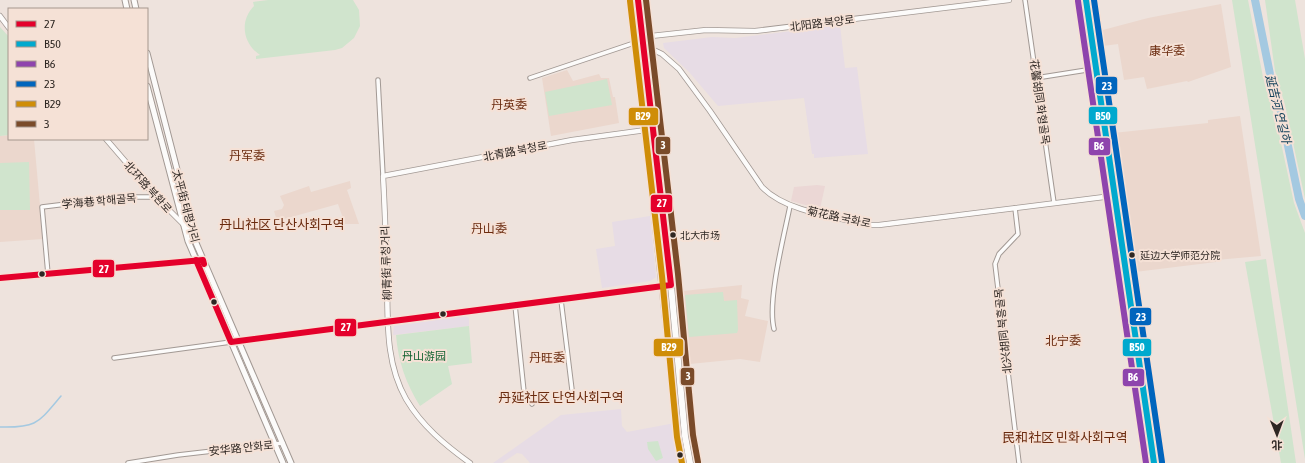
<svg xmlns="http://www.w3.org/2000/svg" width="1305" height="463" font-family="'Asap Condensed','Noto Sans SC','Noto Sans KR',sans-serif">
<rect width="100%" height="100%" fill="#eee3dd"/>
<g fill="#e7dce5">
<polygon points="840,25 845,68 857,67 868,154 814,158 814,154 812,154 804,98 718,106 689,72 664,48 663,43 712,37 735,38"/>
<polygon points="650,216 656,277 650,281 602,288 596,249 615,246 612,222"/>
<polygon points="465,316 469,318 469,326 393,335 394,326"/>
<polygon points="621,409 622,426 627,432 675,423 679,463 530,463 522,454 517,453 502,463 493,463 561,415"/>
</g>
<g fill="#ebd7cd">
<polygon points="1221,4 1231,67 1188,82 1187,81 1147,89 1144,77 1124,80 1118,44 1103,46 1099,31 1148,18"/>
<polygon points="567,70 573,81 599,74 601,78 609,78 613,97 615,97 619,123 551,136 542,78"/>
<polygon points="1240,116 1261,256 1216,260 1216,262 1135,272 1113,133 1208,123 1208,120"/>
<polygon points="9,135 9,139 34,139 43,239 0,242 0,136"/>
<polygon points="350,181 351,188 347,190 359,224 345,224 338,204 277,221 274,211 282,209 284,205 280,196 309,186 311,192"/>
<polygon points="742,285 741,298 749,300 745,316 768,321 760,362 740,359 690,364 683,291"/>
</g>
<polygon fill="#ebd7d5" points="817,185 825,186 820,209 791,201 794,187"/>
<g fill="#d0e4cd">
<path d="M268 0H353L359 10 360 26 354 38 342 48 335 50 256 59V56L260 55C243 44 239 21 254 6L253 2Z"/>
<polygon points="1232,0 1248,0 1263,77 1278,129 1294,203 1305,233 1305,459"/>
<polygon points="1265,0 1295,0 1305,59 1305,199 1285,105 1275,71"/>
<polygon points="0,27 9,37 9,135 0,136"/>
<polygon points="607,79 612,105 549,116 545,92"/>
<polygon points="29,162 30,210 0,210 0,163"/>
<polygon points="1266,259 1296,463 1281,463 1245,262"/>
<polygon points="723,292 724,301 737,300 738,330 737,333 689,337 685,295"/>
<path d="M469 326 472 363 448 366 452 384 420 406C406 384 398 361 396 335Z"/>
<polygon points="658,441 663,458 656,461 648,449 647,442"/>
</g>
<g fill="none" stroke-linecap="round" stroke-linejoin="round">
<path stroke="#a4c9e1" stroke-width="1.5" d="M0 427C37 428 38 423 61 396"/>
<polyline stroke="#a4c9e1" stroke-width="8" points="1255,0 1270,74 1281,112 1299,199 1305,216"/>
<defs>
<g id="minor">
<polyline points="1025,0 1054,203"/>
<polyline points="530,78 637,42"/>
<polyline points="1036,78 1093,69"/>
<polyline points="378,80 383,176"/>
<polyline points="1015,208 1018,234 999,254 995,264 1019,463"/>
<polyline points="48,274 42,207 124,197 156,197"/>
<polyline points="561,300 573,398"/>
<polyline points="515,305 524,392 532,404"/>
<path d="M774 329C767 301 784 236 790 206"/>
<polyline points="114,358 231,342"/>
<polyline points="128,463 178,455 283,443"/>
</g>
<g id="tertiary">
<path d="M1009 0 755 31 706 30 642 37 637 42 662 54 679 69 710 111 762 187C786 212 836 217 870 225H879L1112 196"/>
<polyline points="0,16 9,28"/>
<polyline points="106,139 156,197 193,234"/>
<polyline points="0,278 203,260"/>
<polyline points="231,342 671,285"/>
<path d="M470 463C445 445 422 426 406 399 385 362 388 320 387 280 386 245 385 210 383 176L572 140 646 130"/>
</g>
<g id="secondary">
<polyline points="125,0 127,9"/>
<polyline points="134,0 136,9"/>
<polyline points="1082,0 1149,463"/>
<polyline points="1086,0 1154,463"/>
<polyline points="147,53 196,243 291,463"/>
<polyline points="147,86 188,241 283,463"/>
</g>
<g id="primary">
<polyline points="632,0 678,432 683,463"/>
<polyline points="638,0 670,275 685,436 690,463"/>
</g>
</defs>
<use href="#minor" stroke="#a29994" stroke-width="5.5"/>
<use href="#tertiary" stroke="#a29994" stroke-width="6"/>
<use href="#secondary" stroke="#a29994" stroke-width="7"/>
<use href="#primary" stroke="#a29994" stroke-width="8"/>
<use href="#minor" stroke="#fcfbfa" stroke-width="3.5"/>
<use href="#tertiary" stroke="#fcfbfa" stroke-width="4.5"/>
<use href="#secondary" stroke="#fcfbfa" stroke-width="5"/>
<use href="#primary" stroke="#fcfbfa" stroke-width="6"/>
<defs>
<g id="bus-1">
<polyline points="196,260 231,342 671,285 638,0"/>
<polyline points="0,278 203,260 204,264"/>
</g>
<polyline id="bus-2" points="1086,0 1154,463"/>
<polyline id="bus-3" points="1078,1 1146,463"/>
<polyline id="bus-4" points="1094,0 1162,462"/>
<polyline id="bus-5" points="630,1 662,276 677,437 682,463"/>
<polyline id="bus-6" points="646,0 678,274 693,435 698,462"/>
</defs>
<use href="#bus-1" stroke="#f5e1d6" stroke-width="9"/>
<use href="#bus-2" stroke="#f5e1d6" stroke-width="9"/>
<use href="#bus-3" stroke="#f5e1d6" stroke-width="9"/>
<use href="#bus-4" stroke="#f5e1d6" stroke-width="9"/>
<use href="#bus-5" stroke="#f5e1d6" stroke-width="9"/>
<use href="#bus-6" stroke="#f5e1d6" stroke-width="9"/>
<use href="#bus-1" stroke="#e4002b" stroke-width="6"/>
<use href="#bus-2" stroke="#00a9ce" stroke-width="6"/>
<use href="#bus-3" stroke="#8e44ad" stroke-width="6"/>
<use href="#bus-4" stroke="#0065bd" stroke-width="6"/>
<use href="#bus-5" stroke="#cf8d07" stroke-width="6"/>
<use href="#bus-6" stroke="#7a4b2a" stroke-width="6"/>
</g>
<g fill="#2e2723" stroke="#f5e1d6" stroke-width="1.5">
<circle cx="673" cy="235" r="3.5"/>
<circle cx="1132" cy="255" r="3.5"/>
<circle cx="42" cy="274" r="3.5"/>
<circle cx="214" cy="302" r="3.5"/>
<circle cx="443" cy="314" r="3.5"/>
<circle cx="680" cy="455" r="3.5"/>
</g>
<g text-anchor="middle" dominant-baseline="central" stroke-width="4" stroke-linejoin="round" paint-order="stroke">
<g font-size="10" fill="#2e2723" stroke="#f5e1d6" text-anchor="start">
<text x="680" y="235">北大市场</text>
<text x="1140" y="255">延边大学师范分院</text>
</g>
<g font-size="11" fill="#2e2723" stroke="#f5e1d6">
<text transform="translate(822 23) rotate(-7)">北阳路 북양로</text>
<text transform="translate(1040 102) rotate(82)">花馨胡同 화형골목</text>
<text transform="translate(515 151) rotate(-11)">北青路 북청로</text>
<text transform="translate(148 187) rotate(48)">北环路 북환로</text>
<text transform="translate(99 201) rotate(-5)">学海巷 학해골목</text>
<text transform="translate(186 206) rotate(75)">太平街 태평거리</text>
<text transform="translate(839 217) rotate(12)">菊花路 국화로</text>
<text transform="translate(386 263) rotate(-92)">柳青街 류청거리</text>
<text transform="translate(1003 331) rotate(-96)">北兴胡同 북흥골목</text>
<text transform="translate(241 448) rotate(-6)">安华路 안화로</text>
</g>
<g font-size="11" fill="#10622f" stroke="#f5e1d6">
<text x="424" y="356">丹山游园</text>
</g>
<g font-size="12" fill="#6a2a0e" stroke="#f5e1d6">
<text x="1167" y="51">康华委</text>
<text x="509" y="105">丹英委</text>
<text x="247" y="156">丹军委</text>
<text x="489" y="229">丹山委</text>
<text x="1063" y="341">北宁委</text>
<text x="547" y="358">丹旺委</text>
</g>
<g font-size="12" font-style="italic" fill="#12415b" stroke="#f5e1d6">
<text transform="translate(1278 109) rotate(76)">延吉河 연길하</text>
</g>
<g font-size="13" fill="#6a2a0e" stroke="#f5e1d6">
<text x="282" y="224">丹山社区 단산사회구역</text>
<text x="561" y="397">丹延社区 단연사회구역</text>
<text x="1065" y="437">民和社区 민화사회구역</text>
</g>
</g>
<g stroke="#f5e1d6" stroke-width="1.5">
<rect x="1095" y="76" width="23" height="19" rx="4" fill="#0065bd"/>
<rect x="1088" y="106" width="30" height="19" rx="4" fill="#00a9ce"/>
<rect x="628" y="107" width="31" height="19" rx="4" fill="#cf8d07"/>
<rect x="655" y="136" width="16" height="19" rx="4" fill="#7a4b2a"/>
<rect x="1088" y="137" width="23" height="19" rx="4" fill="#8e44ad"/>
<rect x="650" y="194" width="23" height="19" rx="4" fill="#e4002b"/>
<rect x="92" y="259" width="23" height="19" rx="4" fill="#e4002b"/>
<rect x="1129" y="307" width="23" height="19" rx="4" fill="#0065bd"/>
<rect x="334" y="318" width="23" height="19" rx="4" fill="#e4002b"/>
<rect x="1122" y="338" width="30" height="19" rx="4" fill="#00a9ce"/>
<rect x="653" y="338" width="31" height="19" rx="4" fill="#cf8d07"/>
<rect x="680" y="367" width="15" height="19" rx="4" fill="#7a4b2a"/>
<rect x="1122" y="368" width="23" height="19" rx="4" fill="#8e44ad"/>
</g>
<g font-size="11" text-anchor="middle" font-weight="bold" fill="#fff">
<text x="1107" y="90">23</text>
<text x="1103" y="120">B50</text>
<text x="643" y="120">B29</text>
<text x="663" y="149">3</text>
<text x="1099" y="150">B6</text>
<text x="662" y="207">27</text>
<text x="104" y="273">27</text>
<text x="1141" y="321">23</text>
<text x="346" y="331">27</text>
<text x="1137" y="351">B50</text>
<text x="669" y="351">B29</text>
<text x="688" y="380">3</text>
<text x="1133" y="381">B6</text>
</g>
<rect x="8" y="8" width="140" height="132" fill="#f5e1d6" stroke="#a5978e"/>
<rect x="16" y="21" width="20" height="6" fill="#e4002b" stroke="#a5978e"/>
<text x="44" y="28" font-size="12" fill="#2e2723">27</text>
<rect x="16" y="41" width="20" height="6" fill="#00a9ce" stroke="#a5978e"/>
<text x="44" y="48" font-size="12" fill="#2e2723">B50</text>
<rect x="16" y="61" width="20" height="6" fill="#8e44ad" stroke="#a5978e"/>
<text x="44" y="68" font-size="12" fill="#2e2723">B6</text>
<rect x="16" y="81" width="20" height="6" fill="#0065bd" stroke="#a5978e"/>
<text x="44" y="88" font-size="12" fill="#2e2723">23</text>
<rect x="16" y="101" width="20" height="6" fill="#cf8d07" stroke="#a5978e"/>
<text x="44" y="108" font-size="12" fill="#2e2723">B29</text>
<rect x="16" y="121" width="20" height="6" fill="#7a4b2a" stroke="#a5978e"/>
<text x="44" y="128" font-size="12" fill="#2e2723">3</text>
<g transform="translate(1277 435) rotate(179)" stroke="#f5e1d6" stroke-width="3" paint-order="stroke">
<path d="M0-3L7 15L0 10L-7 15Z" fill="#2e2723"/>
<text y="-6" font-size="11" font-weight="bold" text-anchor="middle" fill="#2e2723">北</text>
</g>
</svg>
